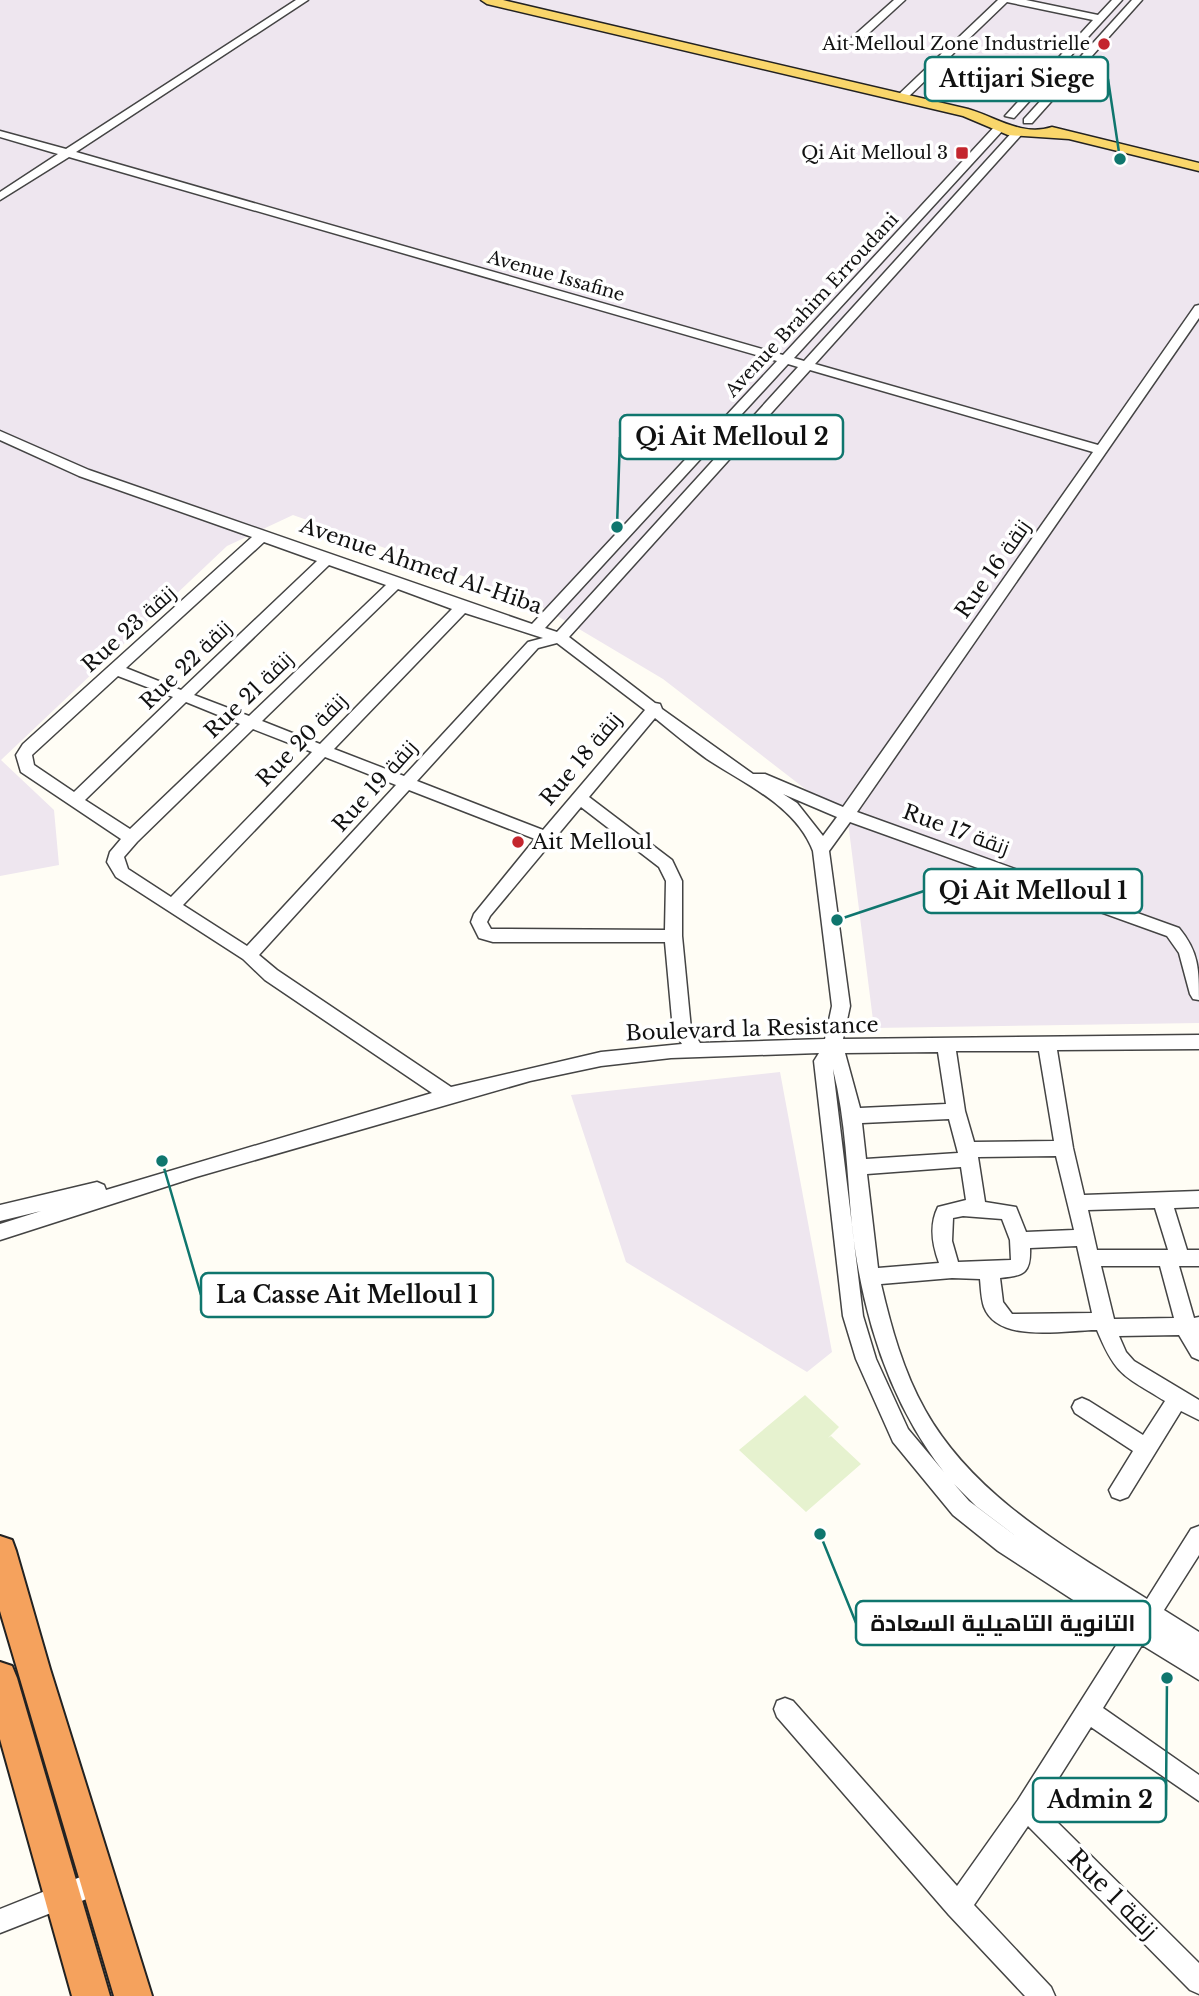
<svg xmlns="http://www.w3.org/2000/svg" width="1199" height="1996" font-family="'Libre Baskerville',Cairo,serif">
<rect width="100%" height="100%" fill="#fffdf5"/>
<g fill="#eee6ef">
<polygon points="0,0 1199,0 1199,1023 874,1028 848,822 663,679 532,601 293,515 227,546 1,760 54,810 59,865 0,876"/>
<polygon points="780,1072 832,1352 807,1372 626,1262 571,1095"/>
</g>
<polygon fill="#e6f2cf" points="805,1395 839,1427 828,1438 831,1436 861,1464 806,1512 739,1450"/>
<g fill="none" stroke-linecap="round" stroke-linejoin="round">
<defs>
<g id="minor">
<path d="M296 0H308L76 152 783 355 996 125H1004V129L794 358 804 361 1015 129 1019 128 1024 131 1023 133 815 364 1098 445 1195 306 1199 305V318L857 812 1179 928C1199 952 1199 970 1199 1000L1193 999 1190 994 1179 953 1167 936 850 822 829 851 850 1006 843 1039 1199 1035V1049L1057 1050 1073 1148 1084 1195 1199 1191V1207L1174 1208 1187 1250H1199V1266H1179L1194 1318 1199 1317V1360L1192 1357 1179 1335 1119 1336 1126 1352 1134 1361 1199 1400V1420L1181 1411 1128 1497 1120 1500 1112 1497 1109 1490 1133 1451 1075 1413 1072 1407 1075 1401 1082 1398 1089 1401 1143 1435 1165 1401C1123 1375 1116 1376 1097 1330 1064 1330 998 1344 984 1307 981 1298 981 1288 980 1279L952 1278 881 1284C891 1327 903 1371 925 1410 974 1497 1065 1547 1147 1599L1191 1529 1199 1526V1555L1164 1610 1199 1632V1680L1142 1645 1103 1708 1199 1775V1801L1091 1727 1041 1806 1199 1963V1994L1190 1990 1028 1826 974 1905 1051 1987 1055 1996H1025L949 1915 777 1717 774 1709 777 1701 785 1698 793 1701 957 1886 1018 1800 1124 1633 998 1551 953 1515 893 1442 856 1359 843 1316 814 1061 819 1053 671 1058 601 1066 530 1081 196 1177 0 1240V1224L41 1211 0 1221V1205L97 1182 104 1185 106 1190 432 1093 265 980 243 959 116 877 107 862 110 852 121 839 21 772 16 755 23 744 252 537 79 476 0 440V431L89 470 532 624 777 361 69 157 0 200V192L58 154 0 137V131L66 149ZM788 364 798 367 557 632 545 628ZM810 370 1093 452 843 807 765 774H753L662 709 660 704 655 703 569 637ZM264 542 317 561 181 690 126 668ZM329 565 386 585 249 716 194 695ZM398 589 452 609 320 744 262 721ZM465 613 543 638 528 642 404 776 334 749ZM557 643 645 710 543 830 417 781 538 648ZM118 676 173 697 74 792 34 765 32 755ZM186 702 240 724 130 829 85 800ZM655 718C672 732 689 746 707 759 745 784 796 806 813 851L832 1006 825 1039 700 1043 691 1029 682 936V881L672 860 589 797ZM253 729 312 752 171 897 128 869 124 857 137 842ZM325 757 396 785 247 946 183 905ZM409 790 535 839 474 914 471 922 479 938 493 942H665L673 1030 682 1044 601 1052 451 1087 277 970 259 955ZM783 794 837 817 823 836 797 803ZM581 807 659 867 666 881 665 930 491 929 487 922 490 916ZM956 1051H1039L1054 1141 974 1142 965 1111ZM938 1052 946 1104 860 1108 845 1053ZM833 1069C846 1121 847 1173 852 1226 862 1313 889 1402 944 1472L908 1429 876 1359 863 1316ZM949 1119 958 1153 866 1159 862 1123ZM1056 1156 1074 1230 1026 1232 1016 1207 985 1202 978 1157ZM961 1167 966 1200 938 1207C929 1225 932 1244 939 1263L878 1268 867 1174ZM1155 1208 1168 1250H1097L1088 1210ZM963 1216 1002 1219 1010 1240 1011 1260 958 1262 952 1241 953 1218ZM1077 1246 1092 1313 1012 1314 1003 1302 1000 1278C1024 1276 1031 1273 1030 1248ZM1101 1266H1160L1174 1318 1114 1319ZM954 1484 976 1506 1037 1552 969 1501Z"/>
<polygon points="894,0 905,0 857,44 849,44 849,40"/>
<polygon points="998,0 1026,0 1098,15 1112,0 1122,0 1014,118 1005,116 1093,20 1007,2 905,100 897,100 897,96"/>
<polygon points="1132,0 1142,0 1032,123 1024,123 1024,119"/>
<polygon points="98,1870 107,1873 110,1882 107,1891 0,1933 0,1909"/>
</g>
<path id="major" d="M481 0H503L968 109C996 117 1022 137 1052 127L1199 163V171L1069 139 1008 135 963 116 487 4Z"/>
<g id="highway">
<polygon points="0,1536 12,1540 16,1551 50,1669 152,1996 114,1996 0,1611"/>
<polygon points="0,1662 12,1666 17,1678 110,1996 72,1996 0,1739"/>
</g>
</defs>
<use href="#minor" stroke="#444" stroke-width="3"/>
<use href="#major" stroke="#222" stroke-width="3"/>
<use href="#highway" stroke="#222" stroke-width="4"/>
<use href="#minor" fill="#fff" fill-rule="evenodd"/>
<use href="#major" fill="#f9d66b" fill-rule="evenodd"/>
<use href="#highway" fill="#f5a25d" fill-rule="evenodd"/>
</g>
<g fill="#c4262e" stroke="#fff" stroke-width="2.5">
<circle cx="1104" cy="44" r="7"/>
<rect x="955" y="146" width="14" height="14" rx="3.5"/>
<circle cx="518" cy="842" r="7"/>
</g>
<g text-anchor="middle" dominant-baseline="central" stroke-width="7" stroke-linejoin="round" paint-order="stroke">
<g font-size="18" fill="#111" stroke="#fff" text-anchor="end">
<text x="1090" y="44">Ait Melloul Zone Industrielle</text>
<text x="948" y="153">Qi Ait Melloul 3</text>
</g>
<g font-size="18" fill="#111" stroke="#fff">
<text transform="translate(556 276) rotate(16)">Avenue Issafine</text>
<text transform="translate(812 305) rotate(-47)">Avenue Brahim Erroudani</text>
</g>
<g font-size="21" fill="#111" stroke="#fff">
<text transform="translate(421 566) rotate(19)">Avenue Ahmed Al-Hiba</text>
<text transform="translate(993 569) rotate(-55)">Rue 16 زنقة</text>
<text transform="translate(129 629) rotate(-42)">Rue 23 زنقة</text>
<text transform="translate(186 665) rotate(-44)">Rue 22 زنقة</text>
<text transform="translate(249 695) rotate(-44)">Rue 21 زنقة</text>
<text transform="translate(302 740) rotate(-46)">Rue 20 زنقة</text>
<text transform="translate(581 759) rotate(-50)">Rue 18 زنقة</text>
<text transform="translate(375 786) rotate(-48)">Rue 19 زنقة</text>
<text transform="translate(956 830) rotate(20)">Rue 17 زنقة</text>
<text transform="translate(752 1029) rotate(-2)">Boulevard la Resistance</text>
</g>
<g font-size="21" fill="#111" stroke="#fff" text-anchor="start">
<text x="532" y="842">Ait Melloul</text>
</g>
<g font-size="24" fill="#111" stroke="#fff">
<text transform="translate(1113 1894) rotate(45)">Rue 1 زنقة</text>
</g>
</g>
<path fill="none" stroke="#0f766e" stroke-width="2.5" d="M1120 159L1108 79M617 527L620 437M837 920L924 891M162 1161L201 1295M820 1534L856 1623M1167 1678L1166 1800"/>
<g fill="#0f766e" stroke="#fff" stroke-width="2.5">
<circle cx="1120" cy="159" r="7"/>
<circle cx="617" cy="527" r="7"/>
<circle cx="837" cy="920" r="7"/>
<circle cx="162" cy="1161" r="7"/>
<circle cx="820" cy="1534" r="7"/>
<circle cx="1167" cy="1678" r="7"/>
</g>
<g fill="#fff" stroke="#0f766e" stroke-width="2.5">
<rect x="925" y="57" width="183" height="44" rx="7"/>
<rect x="620" y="415" width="223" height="44" rx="7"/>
<rect x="924" y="869" width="218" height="44" rx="7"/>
<rect x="201" y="1273" width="292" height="44" rx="7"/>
<rect x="856" y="1601" width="294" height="44" rx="7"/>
<rect x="1033" y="1778" width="133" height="44" rx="7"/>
</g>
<g font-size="23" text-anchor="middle" font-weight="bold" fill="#111">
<text x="1017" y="87">Attijari Siege</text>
<text x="732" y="445">Qi Ait Melloul 2</text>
<text x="1033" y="899">Qi Ait Melloul 1</text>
<text x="347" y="1303">La Casse Ait Melloul 1</text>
<text x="1003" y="1631">التانوية التاهيلية السعادة</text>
<text x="1100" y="1808">Admin 2</text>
</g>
</svg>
